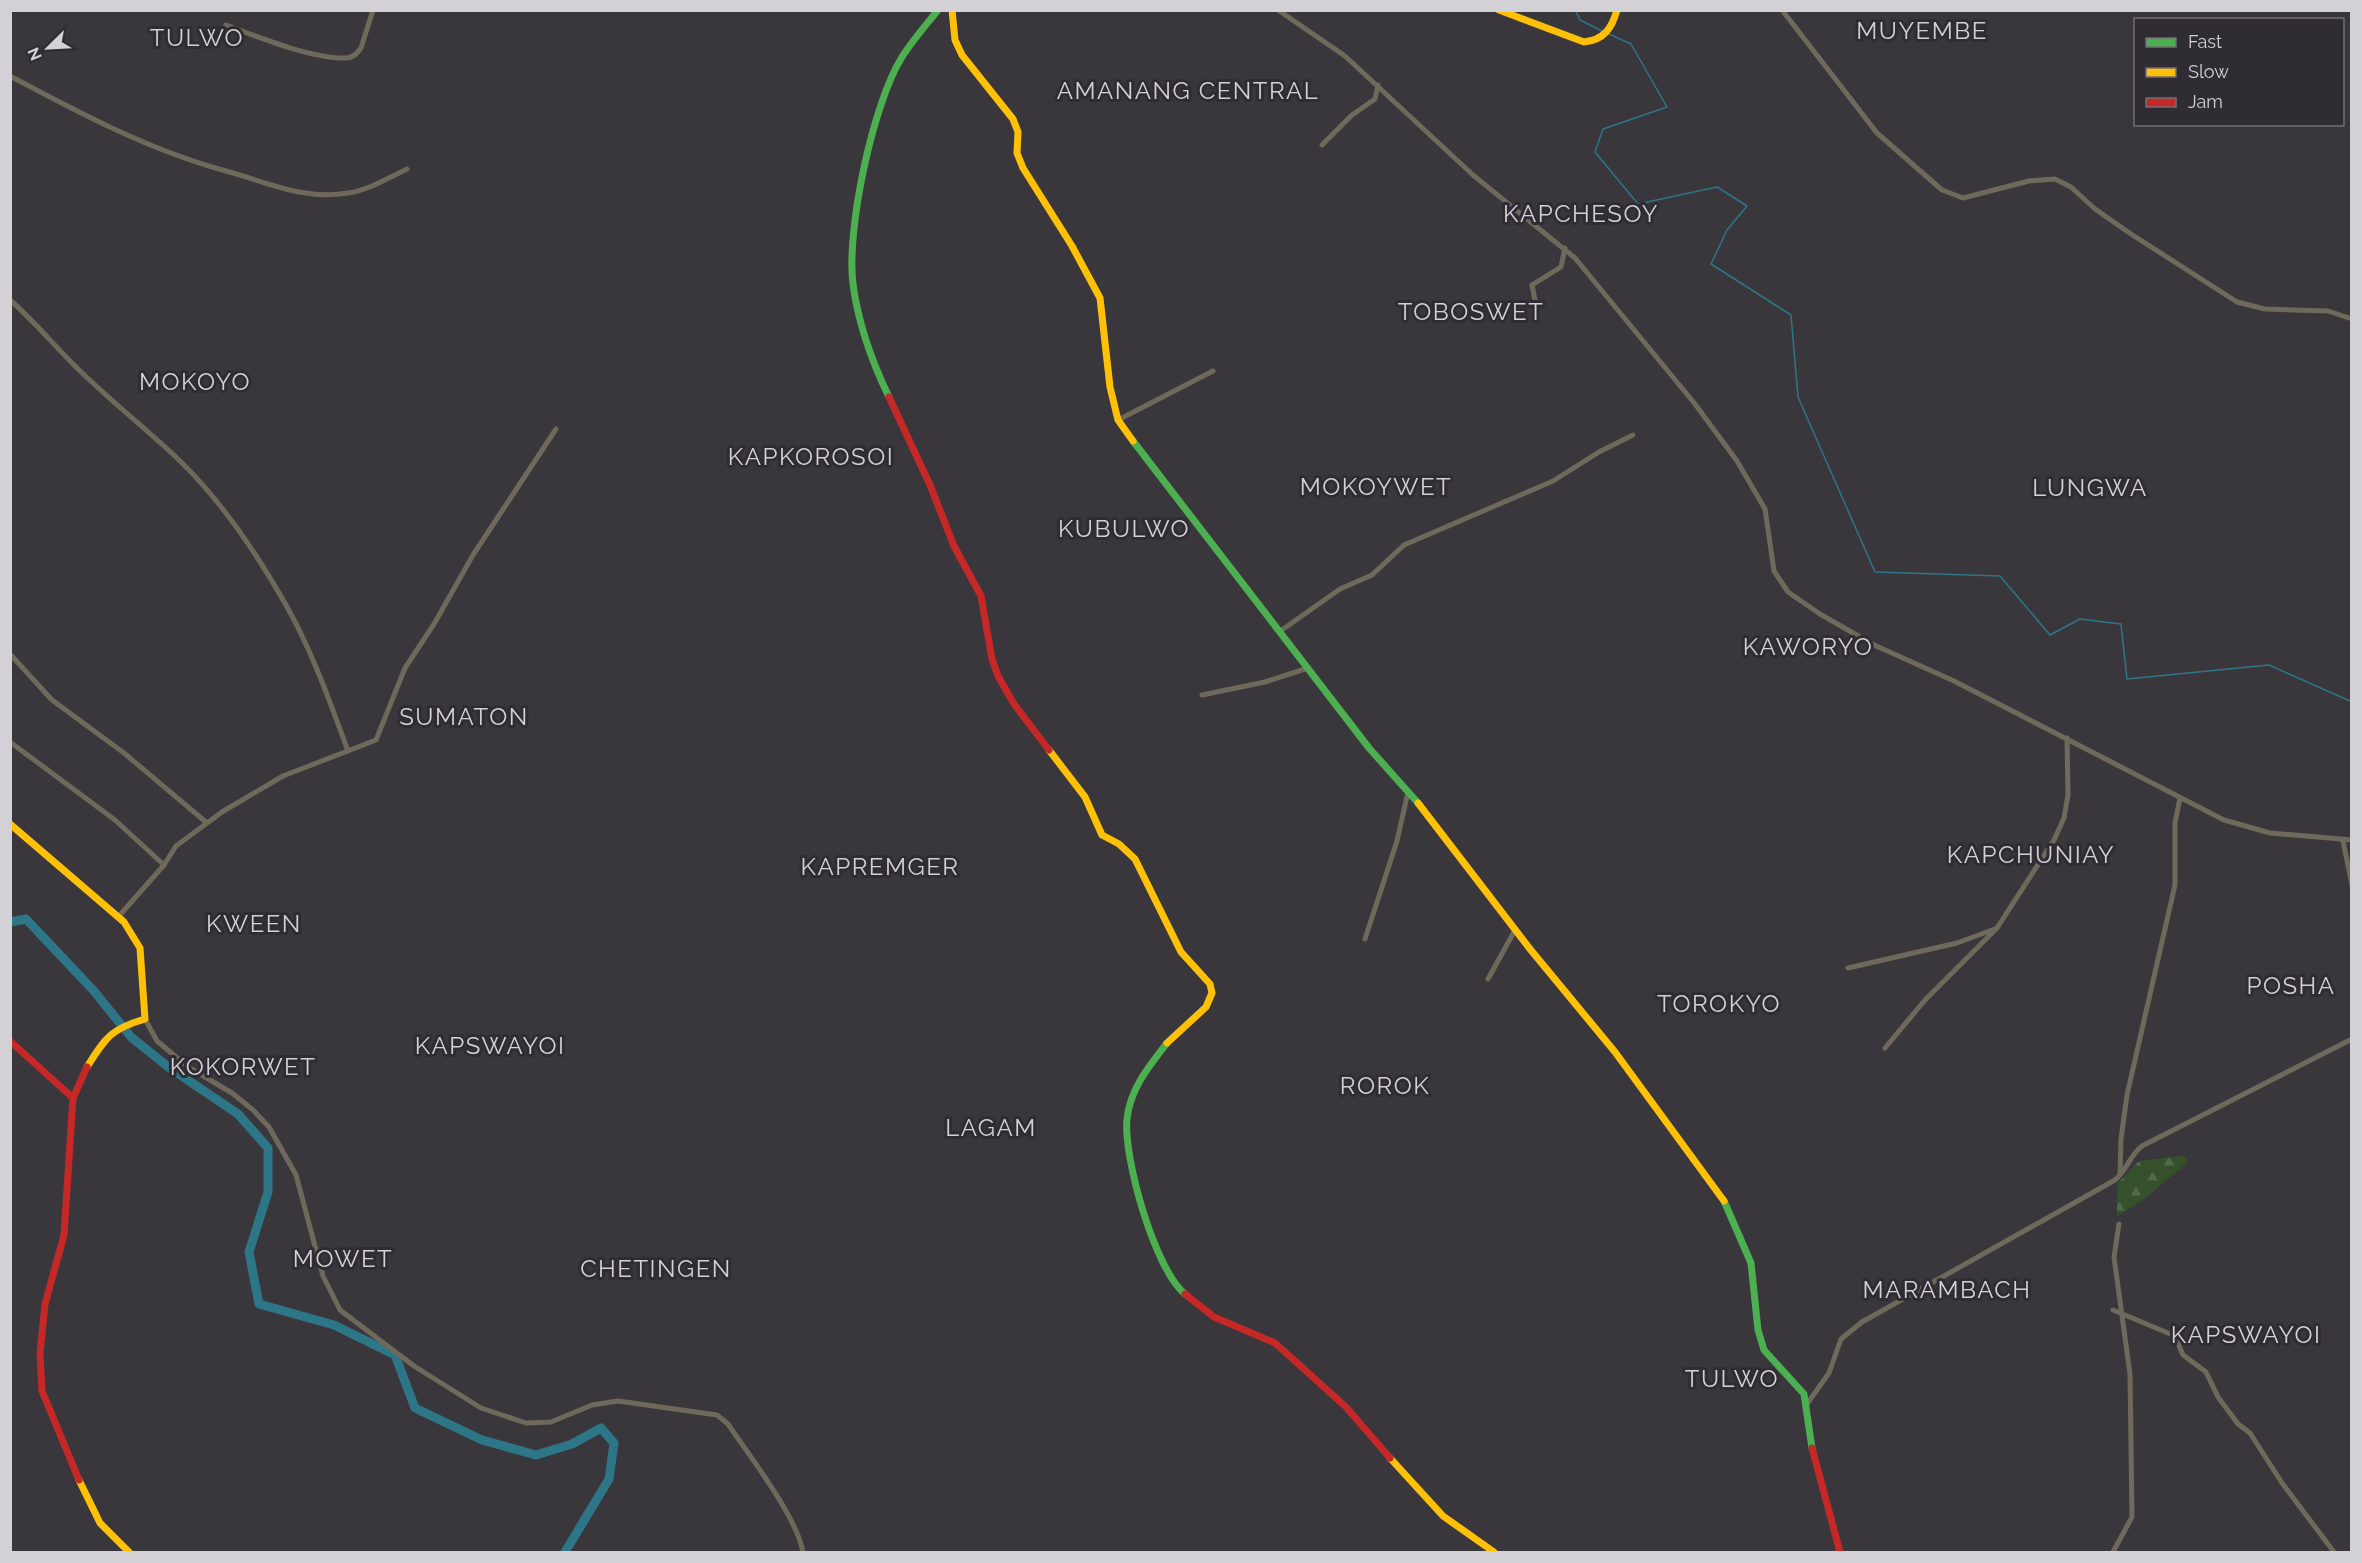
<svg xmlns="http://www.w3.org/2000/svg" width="2362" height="1563" font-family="Raleway,sans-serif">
<defs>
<pattern id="forest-firs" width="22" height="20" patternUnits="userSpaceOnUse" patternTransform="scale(1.5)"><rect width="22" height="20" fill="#34512c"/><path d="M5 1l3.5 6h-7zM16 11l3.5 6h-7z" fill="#50694a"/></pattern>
</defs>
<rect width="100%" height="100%" fill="#3a373c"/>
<polygon fill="url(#forest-firs)" points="2183,1156 2187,1159 2187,1163 2142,1201 2117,1216 2117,1184 2139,1161"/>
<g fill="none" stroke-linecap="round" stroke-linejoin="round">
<g stroke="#2c7687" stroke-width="1.5">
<polyline points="1575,10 1580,20 1604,32"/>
<polyline points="1609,34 1631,44 1667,107 1603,129 1595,152 1638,204 1717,187 1747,206 1727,230 1711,264 1791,315 1798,397 1875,572 2000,576 2050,635 2080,619 2121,624 2127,679 2269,665 2352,702"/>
</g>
<polyline stroke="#2c7687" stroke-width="9" points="10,922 26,919 94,991 131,1037 167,1066 238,1114 268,1148 268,1192 249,1252 259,1304 334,1325 395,1355 415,1408 482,1440 536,1455 572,1444 601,1428 614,1443 609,1479 565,1552"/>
<g stroke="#6f695c" stroke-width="5">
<polyline points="1278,10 1345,56 1473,175 1575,258 1695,404 1737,461 1765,509 1774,571 1788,592 1820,614 1874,645 1954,681 2224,820 2270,833 2352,840"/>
<polyline points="1782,10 1877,133 1942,190 1963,198 2029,181 2055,179 2071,187 2095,209 2131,234 2237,302 2265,309 2328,311 2352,319"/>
<path d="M226 25C258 37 312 59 346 58 353 58 357 54 361 48L373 10"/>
<path d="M10 76C78 112 145 148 219 169 262 180 302 201 348 193 369 190 388 178 407 169"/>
<polyline points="1322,145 1352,115 1375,99 1378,85"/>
<path d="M10 300C33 320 52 343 74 365 107 398 144 427 178 459 221 500 257 554 286 605 312 651 330 702 348 751"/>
<polyline points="1535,300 1532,285 1561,267 1565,248"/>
<polyline points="1118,420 1213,371"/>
<polyline points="1279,632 1340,589 1372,575 1404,545 1553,481 1599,452 1633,435"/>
<polyline points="10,654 52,700 124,753 207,823"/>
<polyline points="1202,695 1265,682 1308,668"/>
<polyline points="10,742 115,820 164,865"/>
<polyline points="2343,841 2352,885"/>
<polyline points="119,916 164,865 176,846 222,812 283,776 376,740 405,668 434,624 473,555 556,429"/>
<polyline points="1365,939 1397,841 1408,792"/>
<polyline points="1848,968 1957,943 1995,929"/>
<polyline points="1488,979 1515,930"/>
<path d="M145 1019 157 1041 188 1067 232 1093 253 1110 269 1127 296 1175 323 1276 340 1310 414 1366 481 1408 526 1423 551 1422 592 1405 618 1401 717 1415 728 1424C750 1457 796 1515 803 1552"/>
<polyline points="1885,1048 1925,1000 1997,928 2054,840 2064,818 2068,795 2067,738"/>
<polyline points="2120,1174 2121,1139 2127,1095 2175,885 2175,823 2180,798"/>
<polyline points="2113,1310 2175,1336 2183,1355 2206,1372 2218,1397 2238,1424 2250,1433 2282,1483 2334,1552"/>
<path d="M1807 1404 1829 1373 1841 1339 1862 1322 2115 1180C2127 1170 2130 1155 2142 1146L2352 1039"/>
<polyline points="2113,1552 2132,1517 2130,1374 2114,1257 2119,1224"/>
</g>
<g stroke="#4caf50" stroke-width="7">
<path d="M889 397C872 362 858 322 853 284 846 230 873 103 902 57 912 41 926 25 938 10"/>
<polyline points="1133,441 1369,748 1418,803"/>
<path d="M1167 1043C1149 1066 1130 1089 1127 1119 1123 1157 1155 1270 1185 1294"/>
<polyline points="1724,1201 1751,1263 1758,1330 1764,1350 1804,1394 1812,1448"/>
</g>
<g stroke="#ffc107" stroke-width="7">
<polyline points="952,10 955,40 962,55 1013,119 1018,132 1017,153 1023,168 1072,246 1100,298 1110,387 1118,420 1133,441"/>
<path d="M1499 10 1584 42C1604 40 1612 28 1617 10"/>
<polyline points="1049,750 1085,797 1102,835 1119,844 1135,859 1181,952 1210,984 1212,993 1206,1007 1167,1043"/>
<polyline points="1418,803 1530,949 1615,1052 1724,1201"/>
<path d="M10 824 124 922 140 948 145 1019C111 1029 106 1037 87 1067"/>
<polyline points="1390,1458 1443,1516 1494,1552"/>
<polyline points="79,1480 100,1523 129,1552"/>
</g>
<g stroke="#c62828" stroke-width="7">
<polyline points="889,397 930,485 954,546 981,596 992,659 998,676 1014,704 1049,750"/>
<polyline points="10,1041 73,1098"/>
<polyline points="1185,1294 1214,1317 1275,1343 1346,1407 1390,1458"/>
<polyline points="1812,1448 1840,1552"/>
<polyline points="79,1480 42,1391 40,1353 45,1304 64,1235 73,1098 87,1067"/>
</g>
</g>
<g text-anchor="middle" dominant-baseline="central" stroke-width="6" stroke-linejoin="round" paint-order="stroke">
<g font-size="24" letter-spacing="1.5" fill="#d3d1d5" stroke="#302c33">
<text x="1922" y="30">MUYEMBE</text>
<text x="197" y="37">TULWO</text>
<text x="1188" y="90">AMANANG CENTRAL</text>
<text x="1581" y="213">KAPCHESOY</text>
<text x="1471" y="311">TOBOSWET</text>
<text x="195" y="381">MOKOYO</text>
<text x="811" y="456">KAPKOROSOI</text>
<text x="1376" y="486">MOKOYWET</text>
<text x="2090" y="487">LUNGWA</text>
<text x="1124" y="528">KUBULWO</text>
<text x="1808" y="646">KAWORYO</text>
<text x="464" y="716">SUMATON</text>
<text x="2031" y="854">KAPCHUNIAY</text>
<text x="880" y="866">KAPREMGER</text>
<text x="254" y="923">KWEEN</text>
<text x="2291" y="985">POSHA</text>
<text x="1719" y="1003">TOROKYO</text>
<text x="490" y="1045">KAPSWAYOI</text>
<text x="243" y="1066">KOKORWET</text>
<text x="1385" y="1085">ROROK</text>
<text x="991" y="1127">LAGAM</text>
<text x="343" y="1258">MOWET</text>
<text x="656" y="1268">CHETINGEN</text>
<text x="1947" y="1289">MARAMBACH</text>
<text x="2246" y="1334">KAPSWAYOI</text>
<text x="1732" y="1378">TULWO</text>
</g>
</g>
<rect width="2362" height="1563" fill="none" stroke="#d3d1d5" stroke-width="24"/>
<rect x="2134" y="18" width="210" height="108" fill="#302c33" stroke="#716e74" stroke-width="1.5"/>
<rect x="2146" y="38" width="30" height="9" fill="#4caf50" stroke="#716e74" stroke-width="1.5"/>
<text x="2188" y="48" font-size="18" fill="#d3d1d5">Fast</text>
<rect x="2146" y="68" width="30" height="9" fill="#ffc107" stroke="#716e74" stroke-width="1.5"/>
<text x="2188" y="78" font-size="18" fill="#d3d1d5">Slow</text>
<rect x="2146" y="98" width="30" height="9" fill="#c62828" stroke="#716e74" stroke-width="1.5"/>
<text x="2188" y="108" font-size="18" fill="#d3d1d5">Jam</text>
<g transform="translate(48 48) rotate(246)" stroke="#302c33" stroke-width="4.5" paint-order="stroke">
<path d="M0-4.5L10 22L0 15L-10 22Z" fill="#d3d1d5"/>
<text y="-9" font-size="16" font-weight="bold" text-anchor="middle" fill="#d3d1d5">N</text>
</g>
</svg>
